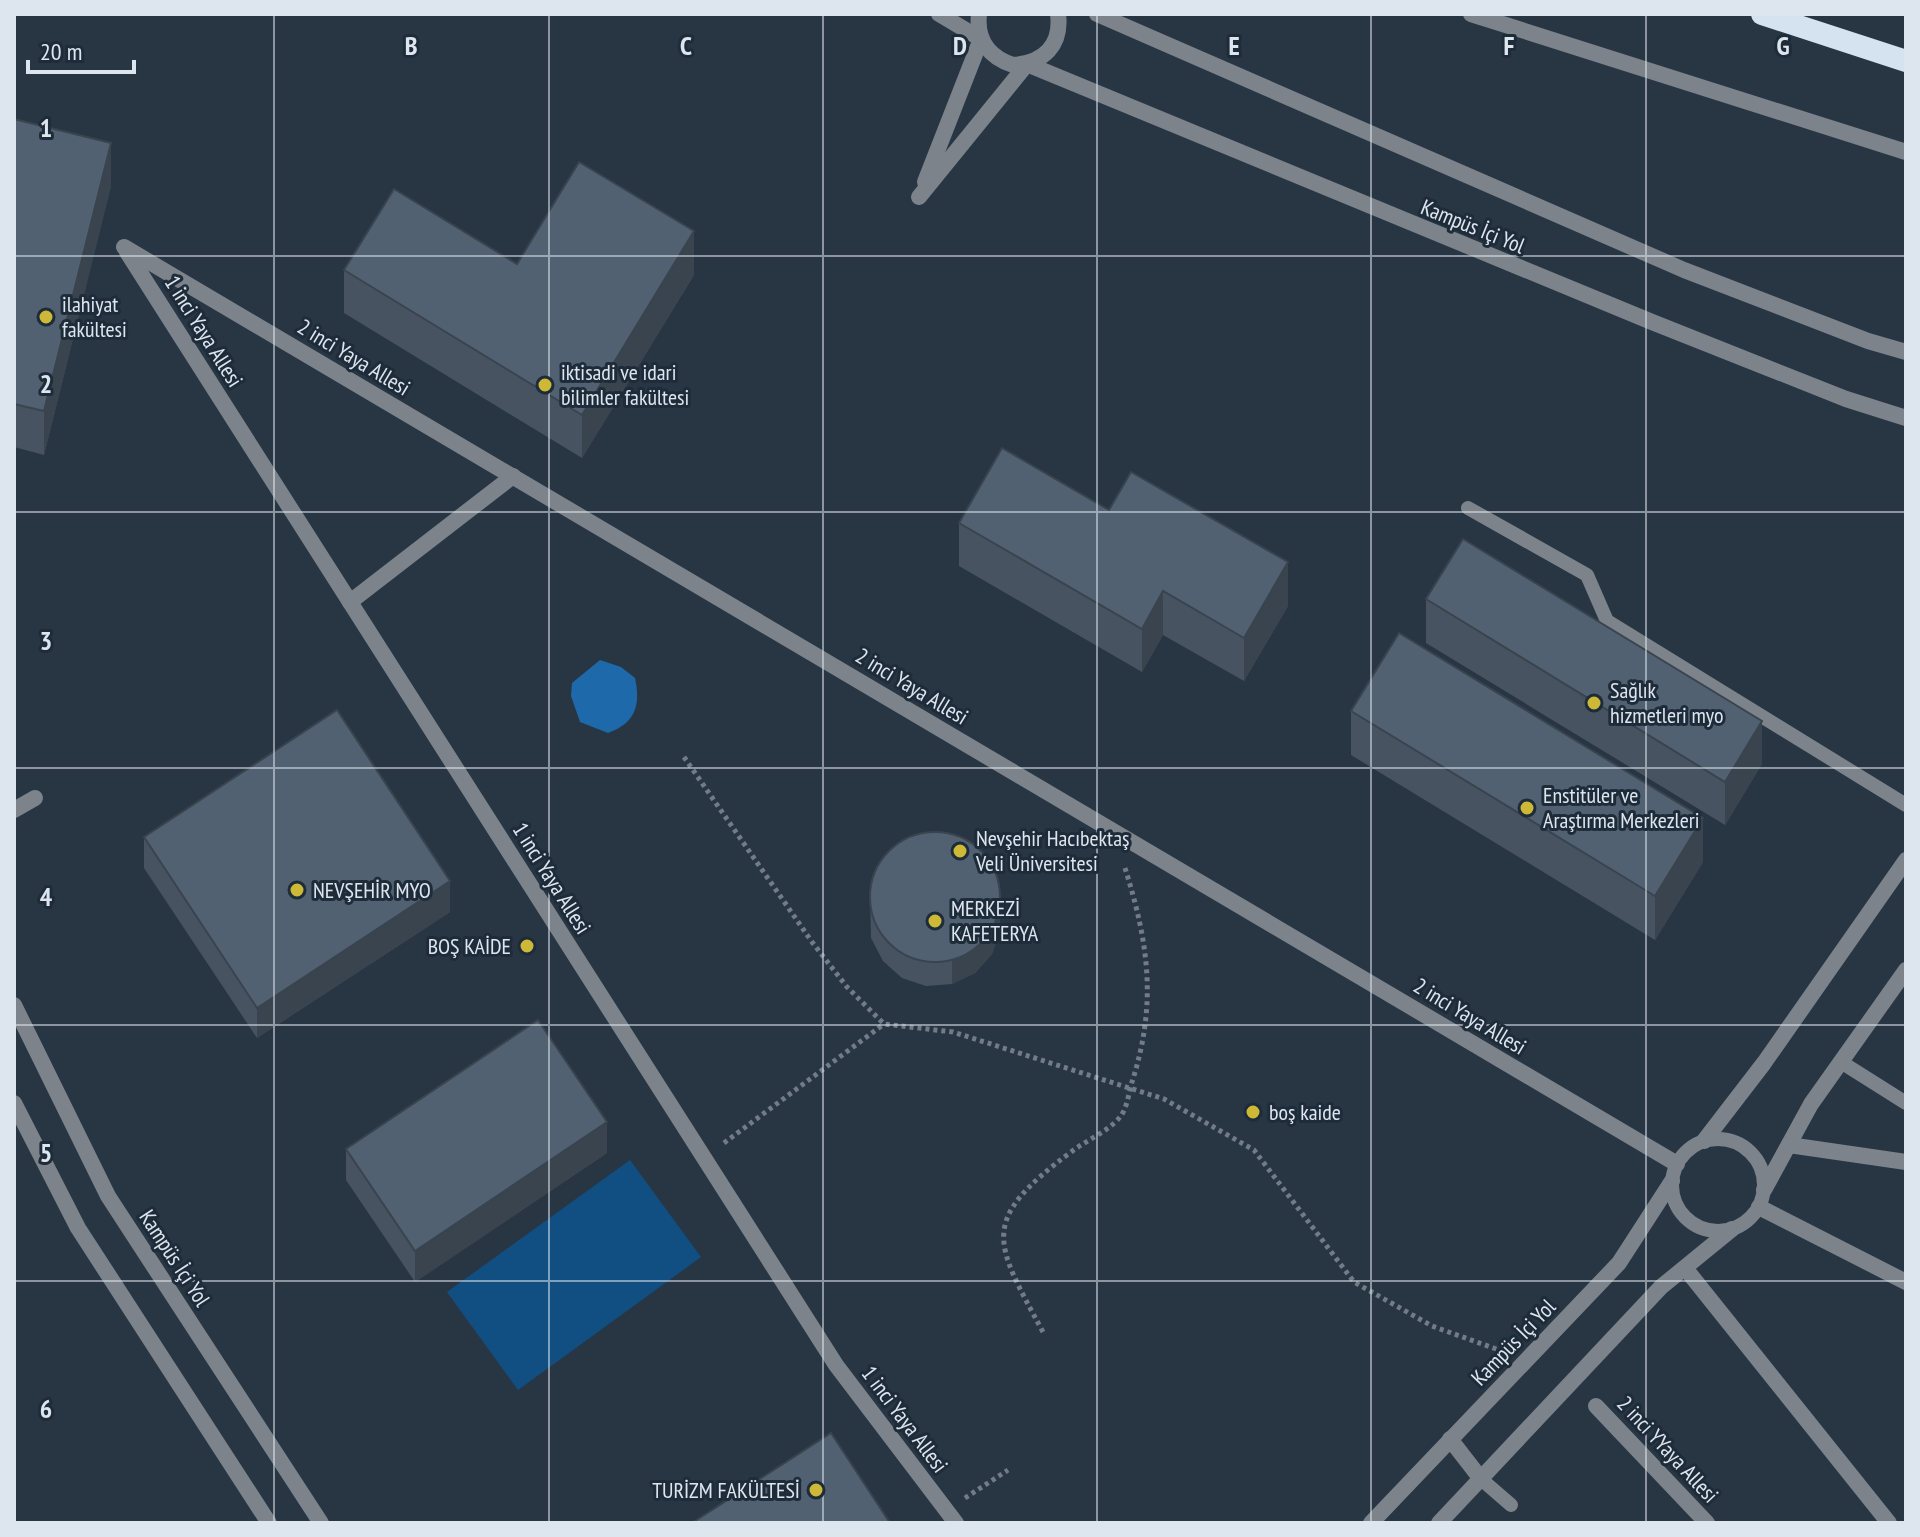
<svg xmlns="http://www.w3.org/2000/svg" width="1920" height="1537" font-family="'PT Sans Narrow',sans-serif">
<rect width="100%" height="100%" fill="#283644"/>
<polygon fill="#114f82" points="630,1160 701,1257 518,1390 447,1292"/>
<path fill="#1d69aa" d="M600 660 621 667 635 678C641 706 635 723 608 733L580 722 571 696 572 683Z"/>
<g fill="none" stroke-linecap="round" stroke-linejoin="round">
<g stroke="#707c88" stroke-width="5" stroke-dasharray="4 4" stroke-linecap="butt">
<polyline points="684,757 812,942 847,987 884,1024 953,1032 1164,1099 1254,1150 1354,1282 1432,1326 1499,1350"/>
<polyline points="724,1143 884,1024"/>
<path d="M1043 1332C994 1241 978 1221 1071 1152 1085 1141 1109 1131 1120 1117 1127 1109 1129 1092 1132 1082 1157 1004 1149 945 1125 868"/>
<polyline points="965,1498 1008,1470"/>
</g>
<g stroke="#7c838b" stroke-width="14">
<polyline points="1468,508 1587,575 1607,621 1906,805"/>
<polyline points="1841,1062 1906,1103"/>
<circle cx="1718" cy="1185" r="46"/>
<polyline points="1481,1479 1511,1505"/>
</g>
<g stroke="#7c838b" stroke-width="16">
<polyline points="124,247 1677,1164"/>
<polyline points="127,252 836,1365 956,1523"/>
<polyline points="350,602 513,476"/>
<polyline points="1789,1145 1906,1162"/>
<polyline points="1759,1207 1906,1282"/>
<polyline points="1685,1268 1889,1523"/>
<polyline points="1596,1406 1707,1523"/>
</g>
<g stroke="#7c838b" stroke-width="16">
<path d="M979 14C976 40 989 57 1013 65 1044 63 1062 45 1058 14"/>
<polyline points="1097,14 1684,270 1868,341 1906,352"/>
<polyline points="1471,14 1906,152"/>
<polyline points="925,182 981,39 939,14"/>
<polyline points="919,197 1027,64 1652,322 1846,399 1906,418"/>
<polyline points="14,810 35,798"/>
<polyline points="14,1005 108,1196 321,1523"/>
<polyline points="14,1103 78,1228 269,1523"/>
<polyline points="1704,1141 1764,1063 1906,860"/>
<polyline points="1764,1190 1811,1104 1906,970"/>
<polyline points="1450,1439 1481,1479"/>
<polyline points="1371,1523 1619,1263 1672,1181"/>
<polyline points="1439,1523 1661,1287 1732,1229"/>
</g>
<polyline stroke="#d5e2ef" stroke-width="22" points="1762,14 1906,61"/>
</g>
<g fill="#475361">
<polygon points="14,119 111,186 44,455 14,447"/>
<polygon points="344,270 694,275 582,458 344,313"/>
<polygon points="1109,510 1288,606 1244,681 1163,635 1142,672 959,566 959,523"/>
<polygon points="1426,599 1762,764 1725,825 1426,643"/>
<polygon points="1351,711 1703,862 1655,940 1351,755"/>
<polygon points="144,837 450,912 257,1038 144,868"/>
<polygon points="870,888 1000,930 992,954 975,973 952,984 926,986 902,978 883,961 871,938"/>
<polygon points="346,1149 607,1153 415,1282 346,1180"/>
</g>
<g fill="#39444f">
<polygon points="111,143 111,186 44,455 44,411"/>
<polygon points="694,231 694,275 582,458 582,415"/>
<polygon points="1288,562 1288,606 1244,681 1244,638"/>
<polygon points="1163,591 1163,635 1142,672 1142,629"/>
<polygon points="1762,721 1762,764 1725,825 1725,782"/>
<polygon points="1703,818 1703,862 1655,940 1655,896"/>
<polygon points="450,881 450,912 257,1038 257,1008"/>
<polygon points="1000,906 1000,930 992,954 975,973 952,984 952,960"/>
<polygon points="607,1122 607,1153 415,1282 415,1251"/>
</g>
<g fill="#526171" stroke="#39444f" stroke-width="2">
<polygon points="14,119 111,143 44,411 14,404"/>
<polygon points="579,162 694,231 582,415 344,270 394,189 517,264"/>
<polygon points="1002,448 1109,510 1131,472 1288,562 1244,638 1163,591 1142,629 959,523"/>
<polygon points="1463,539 1762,721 1725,782 1426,599"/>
<polygon points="1399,633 1703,818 1655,896 1351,711"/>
<polygon points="337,710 450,881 257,1008 144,837"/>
<circle cx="935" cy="897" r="65"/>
<polygon points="538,1020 607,1122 415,1251 346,1149"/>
<polygon points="831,1433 890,1523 692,1523"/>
</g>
<path fill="none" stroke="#dde5ef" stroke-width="2" stroke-opacity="0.55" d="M274 14V1523M549 14V1523M823 14V1523M1097 14V1523M1371 14V1523M1646 14V1523M14 256H1906M14 512H1906M14 768H1906M14 1025H1906M14 1281H1906"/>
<g fill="#ceb837" stroke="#1e2c3a" stroke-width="3">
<circle cx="46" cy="317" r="8"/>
<circle cx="545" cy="385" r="8"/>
<circle cx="1594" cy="703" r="8"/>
<circle cx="1527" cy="808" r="8"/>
<circle cx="960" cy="851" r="8"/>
<circle cx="297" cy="890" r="8"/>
<circle cx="935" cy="921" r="8"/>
<circle cx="527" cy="946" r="8"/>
<circle cx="1253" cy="1112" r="8"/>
<circle cx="816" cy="1490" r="8"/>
</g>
<g text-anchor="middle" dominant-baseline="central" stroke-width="6" stroke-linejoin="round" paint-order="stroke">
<g font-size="22" fill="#dde5ef" stroke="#1e2c3a">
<text transform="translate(1473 226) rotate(22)">Kampüs İçi Yol</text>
<text transform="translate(204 331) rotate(58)">1 inci Yaya Allesi</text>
<text transform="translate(354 357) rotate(31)">2 inci Yaya Allesi</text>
<text transform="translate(912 686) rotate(31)">2 inci Yaya Allesi</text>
<text transform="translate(552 878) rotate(58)">1 inci Yaya Allesi</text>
<text transform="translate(1470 1016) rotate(31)">2 inci Yaya Allesi</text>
<text transform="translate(175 1258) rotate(57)">Kampüs İçi Yol</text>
<text transform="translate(1513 1342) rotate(-46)">Kampüs İçi Yol</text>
<text transform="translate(905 1419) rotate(53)">1 inci Yaya Allesi</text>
<text transform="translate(1668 1449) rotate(47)">2 inci YYaya Allesi</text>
</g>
<g font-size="22" fill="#dde5ef" stroke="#1e2c3a" text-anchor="start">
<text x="62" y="304">ilahiyat<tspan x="62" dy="25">fakültesi</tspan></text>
<text x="561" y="372">iktisadi ve idari<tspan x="561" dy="25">bilimler fakültesi</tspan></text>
<text x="1610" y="690">Sağlık<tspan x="1610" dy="25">hizmetleri myo</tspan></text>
<text x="1543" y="795">Enstitüler ve<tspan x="1543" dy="25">Araştırma Merkezleri</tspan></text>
<text x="976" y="838">Nevşehir Hacıbektaş<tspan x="976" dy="25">Veli Üniversitesi</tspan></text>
<text x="313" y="890">NEVŞEHİR MYO</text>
<text x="951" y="908">MERKEZİ<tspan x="951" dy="25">KAFETERYA</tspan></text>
<text x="511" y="946" text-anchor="end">BOŞ KAİDE</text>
<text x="1269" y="1112">boş kaide</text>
<text x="800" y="1490" text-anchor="end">TURİZM FAKÜLTESİ</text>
</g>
</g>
<g font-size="26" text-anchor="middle" font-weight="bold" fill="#dde5ef" stroke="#1e2c3a" stroke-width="6" stroke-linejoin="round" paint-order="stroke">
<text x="411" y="55">B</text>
<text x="686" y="55">C</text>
<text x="960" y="55">D</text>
<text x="1234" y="55">E</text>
<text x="1509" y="55">F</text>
<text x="1783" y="55">G</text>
<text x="46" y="137">1</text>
<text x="46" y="393">2</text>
<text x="46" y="650">3</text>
<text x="46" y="906">4</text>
<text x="46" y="1162">5</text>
<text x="46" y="1418">6</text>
</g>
<rect width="1920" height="1537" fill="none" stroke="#dde5ef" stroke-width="32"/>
<path d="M28 60v12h106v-12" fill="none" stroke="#dde5ef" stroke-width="4"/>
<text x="40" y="60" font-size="24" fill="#dde5ef" stroke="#1e2c3a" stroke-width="6" paint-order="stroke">20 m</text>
</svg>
